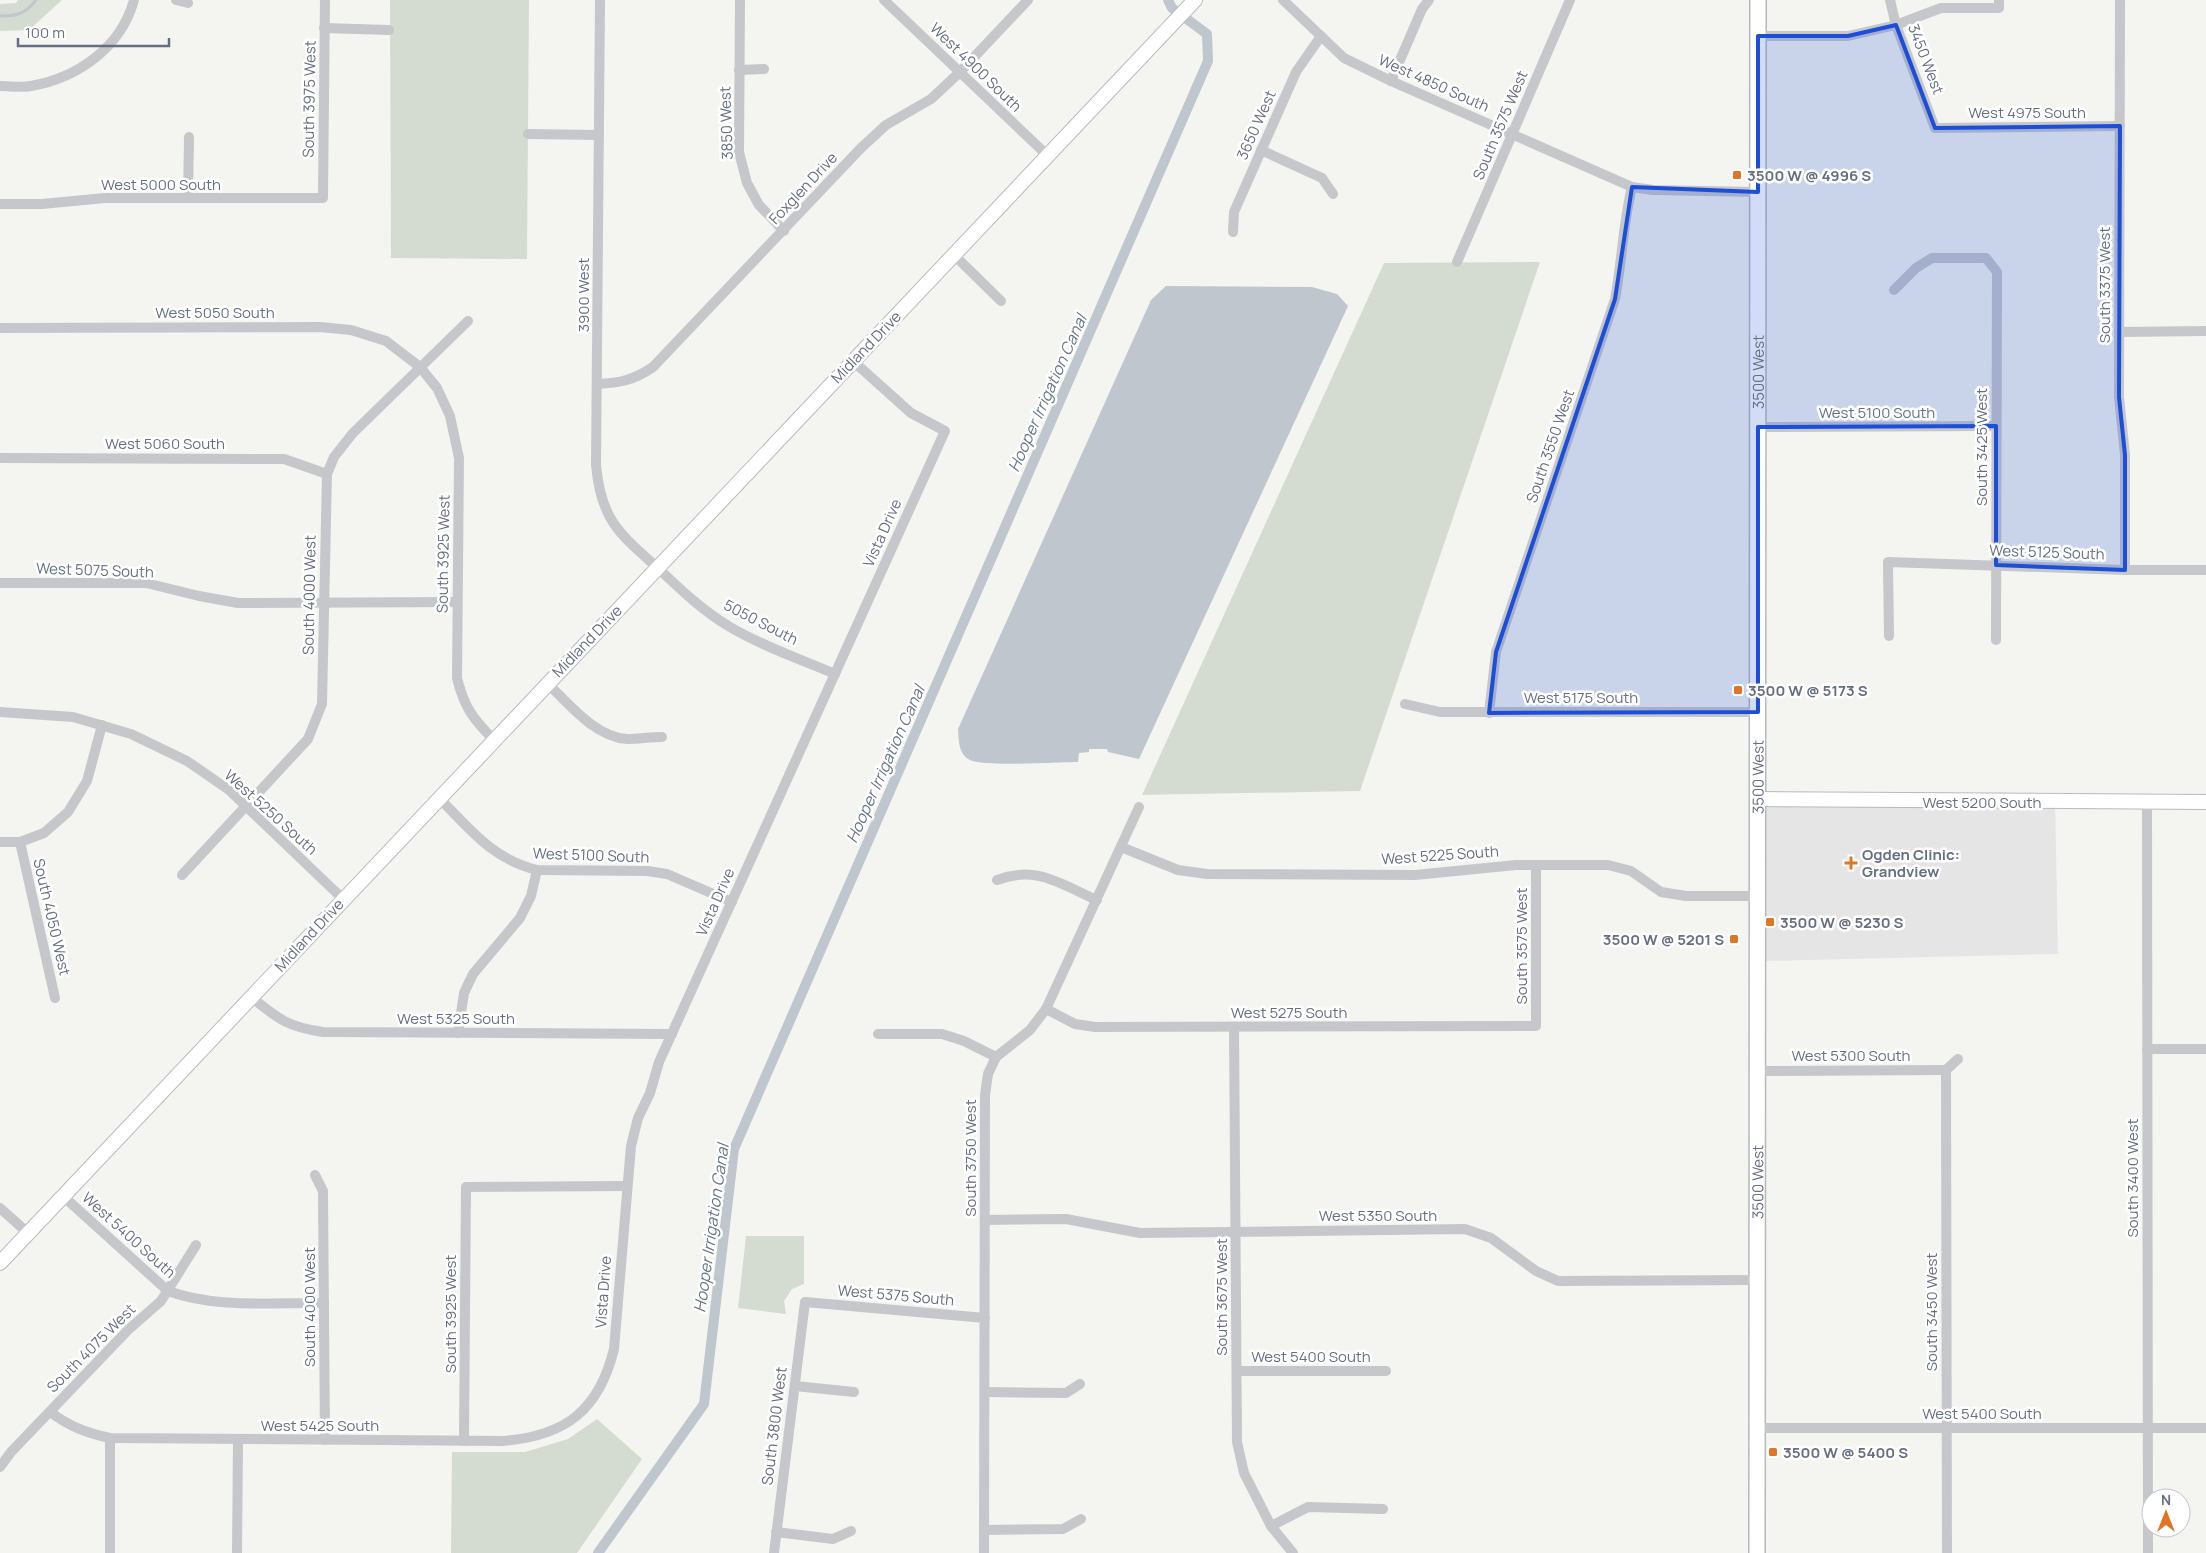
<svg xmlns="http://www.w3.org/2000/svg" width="2206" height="1553" font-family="Manrope,sans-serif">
<rect width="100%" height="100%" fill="#f4f5f1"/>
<polygon fill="#e5e5e5" points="1762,798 2055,799 2058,954 1763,961"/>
<g fill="#d4dcd2">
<polygon points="18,0 62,0 29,30 0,31 0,4 16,3"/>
<polygon points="390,0 529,0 527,259 391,258"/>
<polygon points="1540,262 1360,791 1142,795 1384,263"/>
<polygon points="746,1236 804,1236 804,1284 792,1289 784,1301 786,1314 738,1308"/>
<polygon points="597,1419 642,1459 577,1553 451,1553 452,1452 525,1452 568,1439"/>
</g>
<path fill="#bfc6cd" d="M1166 286 1312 287 1337 294 1348 306 1139 759 1108 752 1107 749H1089V752L1079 753 1078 762C1057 762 985 767 970 760 958 754 959 740 958 729L1151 300Z"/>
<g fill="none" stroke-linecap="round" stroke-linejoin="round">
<path stroke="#bfc6cd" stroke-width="3" d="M0 16C16 16 26 14 36 0"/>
<polyline stroke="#bfc6cd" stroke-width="10" points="598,1553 704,1404 734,1149 1208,61 1207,34 1172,8 1168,0"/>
<defs>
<g id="secondary">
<polyline points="1759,799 2206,802"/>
<polyline points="0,1263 1195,0"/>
</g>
<g id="primary">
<path id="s1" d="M1757 1553 1758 0"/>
</g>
</defs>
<use href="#secondary" stroke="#b7babf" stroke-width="16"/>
<use href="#primary" stroke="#b5b8bd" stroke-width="18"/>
<g stroke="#c5c7cb" stroke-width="10">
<polyline points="176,0 188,3"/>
<path d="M600 0 596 465C601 521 620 534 659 569 681 590 703 611 730 627 762 646 800 659 835 674"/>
<polyline points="740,0 739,152 747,183 759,205 784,231"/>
<polyline points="884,0 1048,156"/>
<polyline points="1283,0 1344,58 1391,81 1632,187 1653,190 1758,192"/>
<polyline points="1890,0 1896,25 1935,128 2120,126"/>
<polyline points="2120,0 2119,397 2125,455 2125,570"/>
<polyline points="324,28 389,30"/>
<polyline points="1758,36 1848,36 1896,25 1941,8 1999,8 1999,0"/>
<polyline points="739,70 764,69"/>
<polyline points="1391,81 1422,9 1429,0"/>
<path d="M0 86C10 86 21 88 31 86 77 78 121 48 134 0"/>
<polyline points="528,134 599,135"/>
<polyline points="1261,150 1322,178 1333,194"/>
<polyline points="188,198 189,137"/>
<polyline points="0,204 42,204 105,198 323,198 325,0"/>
<polyline points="1233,232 1234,212 1296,72 1321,36"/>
<polyline points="954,255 1001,301"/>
<polyline points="1457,262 1570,0"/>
<polyline points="1894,290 1916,268 1932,258 1986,258 1997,272 1996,640"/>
<path d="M0 328 320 327 351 330 386 341 420 367 437 388 450 416 459 458 457 678C464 707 473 719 494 740"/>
<polyline points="2119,332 2206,331"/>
<path d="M597 384C620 383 634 380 653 367L861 148 886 125 931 99 960 72 1028 0"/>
<polyline points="1758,427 1996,426"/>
<polyline points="0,458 284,459 327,474"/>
<polyline points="0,583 146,583 199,596 238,603 457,602"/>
<polyline points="1889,636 1888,562 2125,570 2206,570"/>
<path d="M547 683C568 703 595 737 627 739 638 739 650 737 662 737"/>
<polyline points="1405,704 1440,712 1758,712"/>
<polyline points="0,712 73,717 131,734 187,761 229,790 343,899"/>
<path d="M1489 713 1496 652 1615 299C1622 262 1623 223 1632 187"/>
<path d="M439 798C470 829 492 859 537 870L647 871 667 874 732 902"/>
<polyline points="2147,802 2148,1553"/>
<polyline points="0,842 20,842 44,833 68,812 87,781 102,725"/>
<polyline points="20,842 55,998"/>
<polyline points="1121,847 1178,870 1207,874 1415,875 1516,865 1608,865 1631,871 1661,892 1686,896 1758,896"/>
<polyline points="182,875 308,739 322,704 327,474 334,457 353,433 468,321"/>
<path d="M997 880C1037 865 1060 884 1097 900"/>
<path d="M251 997C278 1019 288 1027 323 1032L672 1034"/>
<polyline points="1046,1009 1075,1024 1095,1027 1536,1026 1536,866"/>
<polyline points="1234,1027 1237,1442 1244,1473 1271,1526 1293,1553"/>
<polyline points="458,1033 464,993 473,974 520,918 531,896 537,870"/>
<polyline points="878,1034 942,1034 964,1041 996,1057"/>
<polyline points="2147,1049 2206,1049"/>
<polyline points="1946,1070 1947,1553"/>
<polyline points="1946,1070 1958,1059"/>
<polyline points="1757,1071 1946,1070"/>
<polyline points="315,1175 323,1191 325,1440"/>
<path d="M63 1196 168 1291C217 1309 273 1302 324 1303"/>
<polyline points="0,1208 28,1233"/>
<polyline points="985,1220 1066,1219 1140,1233 1465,1229 1491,1238 1536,1271 1558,1281 1757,1280"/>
<polyline points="1237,1371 1386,1371"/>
<polyline points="795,1386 854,1392"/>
<polyline points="985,1392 1066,1393 1080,1384"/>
<path d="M50 1412C69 1426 86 1433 110 1438L503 1441C566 1436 599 1410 614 1349L631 1146 638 1118 650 1093 659 1062 945 431 911 413 853 361"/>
<polyline points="1758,1428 2206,1428"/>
<polyline points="464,1441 466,1187 627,1186"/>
<polyline points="0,1467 11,1452 128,1330 161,1301 196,1245"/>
<polyline points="1271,1526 1308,1507 1383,1509"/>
<polyline points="984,1530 1063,1529 1081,1519"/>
<polyline points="776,1532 833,1539 851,1531"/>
<polyline points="110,1553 110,1438"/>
<polyline points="237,1553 238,1439"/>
<polyline points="774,1553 805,1302 985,1318"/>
<polyline points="984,1553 985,1095 988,1074 996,1057 1030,1030 1046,1009 1139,807"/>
</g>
<use href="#secondary" stroke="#fff" stroke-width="14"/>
<use href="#primary" stroke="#fff" stroke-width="15"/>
</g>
<path fill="#1d4ed8" fill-opacity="0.2" stroke="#1d4ed8" stroke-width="4" stroke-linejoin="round" d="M1896 25 1935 128 2120 126 2119 397 2125 455V570L1996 565V426L1758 427V712L1489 713 1496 652 1615 299 1632 187 1758 192V36H1848Z"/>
<g fill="#e07526" stroke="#fff" stroke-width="2">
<rect x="1732" y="170" width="10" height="10" rx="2.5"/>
<rect x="1733" y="685" width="10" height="10" rx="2.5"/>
<path d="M1848.5 855.5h5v5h5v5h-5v5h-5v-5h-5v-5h5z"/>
<rect x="1765" y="917" width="10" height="10" rx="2.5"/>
<rect x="1729" y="934" width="10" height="10" rx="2.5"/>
<rect x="1768" y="1447" width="10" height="10" rx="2.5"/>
</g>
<g text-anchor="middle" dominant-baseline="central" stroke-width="5" stroke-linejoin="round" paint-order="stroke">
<g font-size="15" fill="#646f82" stroke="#fff">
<text transform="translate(1926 59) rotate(69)">3450 West</text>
<text transform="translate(976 67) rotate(44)">West 4900 South</text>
<text transform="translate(1434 83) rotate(24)">West 4850 South</text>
<text transform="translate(309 99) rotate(-89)">South 3975 West</text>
<text x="2027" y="112">West 4975 South</text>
<text transform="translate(726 123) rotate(-92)">3850 West</text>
<text transform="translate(1256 125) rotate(-66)">3650 West</text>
<text transform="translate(1500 125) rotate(-67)">South 3575 West</text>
<text x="161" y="184">West 5000 South</text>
<text transform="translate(803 188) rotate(-47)">Foxglen Drive</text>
<text transform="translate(2104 285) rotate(-90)">South 3375 West</text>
<text transform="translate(583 295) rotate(-90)">3900 West</text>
<text x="215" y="312">West 5050 South</text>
<text transform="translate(866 347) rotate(-46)">Midland Drive</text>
<text stroke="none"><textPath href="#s1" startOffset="1181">3500 West</textPath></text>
<text x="1877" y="412">West 5100 South</text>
<text x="165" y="443">West 5060 South</text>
<text transform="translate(1550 446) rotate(-71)">South 3550 West</text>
<text transform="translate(1981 447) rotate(-90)">South 3425 West</text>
<text transform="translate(882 533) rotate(-66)">Vista Drive</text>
<text transform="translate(2047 552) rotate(2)">West 5125 South</text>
<text transform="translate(443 554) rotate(-89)">South 3925 West</text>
<text transform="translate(95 570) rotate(2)">West 5075 South</text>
<text transform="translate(309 595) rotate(-89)">South 4000 West</text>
<text transform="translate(761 622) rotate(27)">5050 South</text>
<text transform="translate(587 641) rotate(-46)">Midland Drive</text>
<text x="1581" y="697">West 5175 South</text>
<text stroke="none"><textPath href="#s1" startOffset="776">3500 West</textPath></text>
<text x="1982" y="802">West 5200 South</text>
<text transform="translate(271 812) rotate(42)">West 5250 South</text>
<text transform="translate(591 855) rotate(2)">West 5100 South</text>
<text transform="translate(1440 855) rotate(-4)">West 5225 South</text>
<text transform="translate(715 902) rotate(-66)">Vista Drive</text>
<text transform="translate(52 917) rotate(77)">South 4050 West</text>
<text transform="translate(309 935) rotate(-47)">Midland Drive</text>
<text transform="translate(1521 946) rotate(-90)">South 3575 West</text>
<text x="1289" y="1012">West 5275 South</text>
<text x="456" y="1018">West 5325 South</text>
<text x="1851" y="1055">West 5300 South</text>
<text transform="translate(970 1158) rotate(-90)">South 3750 West</text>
<text transform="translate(2132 1178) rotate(-90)">South 3400 West</text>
<text stroke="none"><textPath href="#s1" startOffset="371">3500 West</textPath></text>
<text x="1378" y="1215">West 5350 South</text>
<text transform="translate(129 1235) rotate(42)">West 5400 South</text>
<text transform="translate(603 1292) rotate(-86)">Vista Drive</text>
<text transform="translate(896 1295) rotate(5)">West 5375 South</text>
<text transform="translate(1221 1297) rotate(-90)">South 3675 West</text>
<text transform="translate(309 1307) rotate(-90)">South 4000 West</text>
<text transform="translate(1931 1312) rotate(-90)">South 3450 West</text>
<text transform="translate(450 1314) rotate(-90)">South 3925 West</text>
<text transform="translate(91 1348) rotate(-45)">South 4075 West</text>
<text x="1311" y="1356">West 5400 South</text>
<text x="1982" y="1413">West 5400 South</text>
<text x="320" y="1425">West 5425 South</text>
<text transform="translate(774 1426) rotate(-83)">South 3800 West</text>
</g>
<g font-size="15" font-weight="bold" fill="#646f82" stroke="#fff" text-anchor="start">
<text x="1747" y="175">3500 W @ 4996 S</text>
<text x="1748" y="690">3500 W @ 5173 S</text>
<text x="1862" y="854">Ogden Clinic:<tspan x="1862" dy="17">Grandview</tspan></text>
<text x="1780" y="922">3500 W @ 5230 S</text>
<text x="1724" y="939" text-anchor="end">3500 W @ 5201 S</text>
<text x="1783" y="1452">3500 W @ 5400 S</text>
</g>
<g font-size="16" font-style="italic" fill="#647685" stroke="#fff">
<text transform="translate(1047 393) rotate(-66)">Hooper Irrigation Canal</text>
<text transform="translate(885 764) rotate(-66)">Hooper Irrigation Canal</text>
<text transform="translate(711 1228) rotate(-82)">Hooper Irrigation Canal</text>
</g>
</g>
<g transform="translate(2166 1513)"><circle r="24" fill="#ffffff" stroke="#c1c5cd"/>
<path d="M0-4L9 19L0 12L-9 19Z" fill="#e07526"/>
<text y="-8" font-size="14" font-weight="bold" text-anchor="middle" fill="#646f82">N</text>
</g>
<path d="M18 38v8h151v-8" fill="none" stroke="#646f82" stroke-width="2.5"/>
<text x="25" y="38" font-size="15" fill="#646f82" stroke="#ffffff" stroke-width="4" paint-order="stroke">100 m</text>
</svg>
